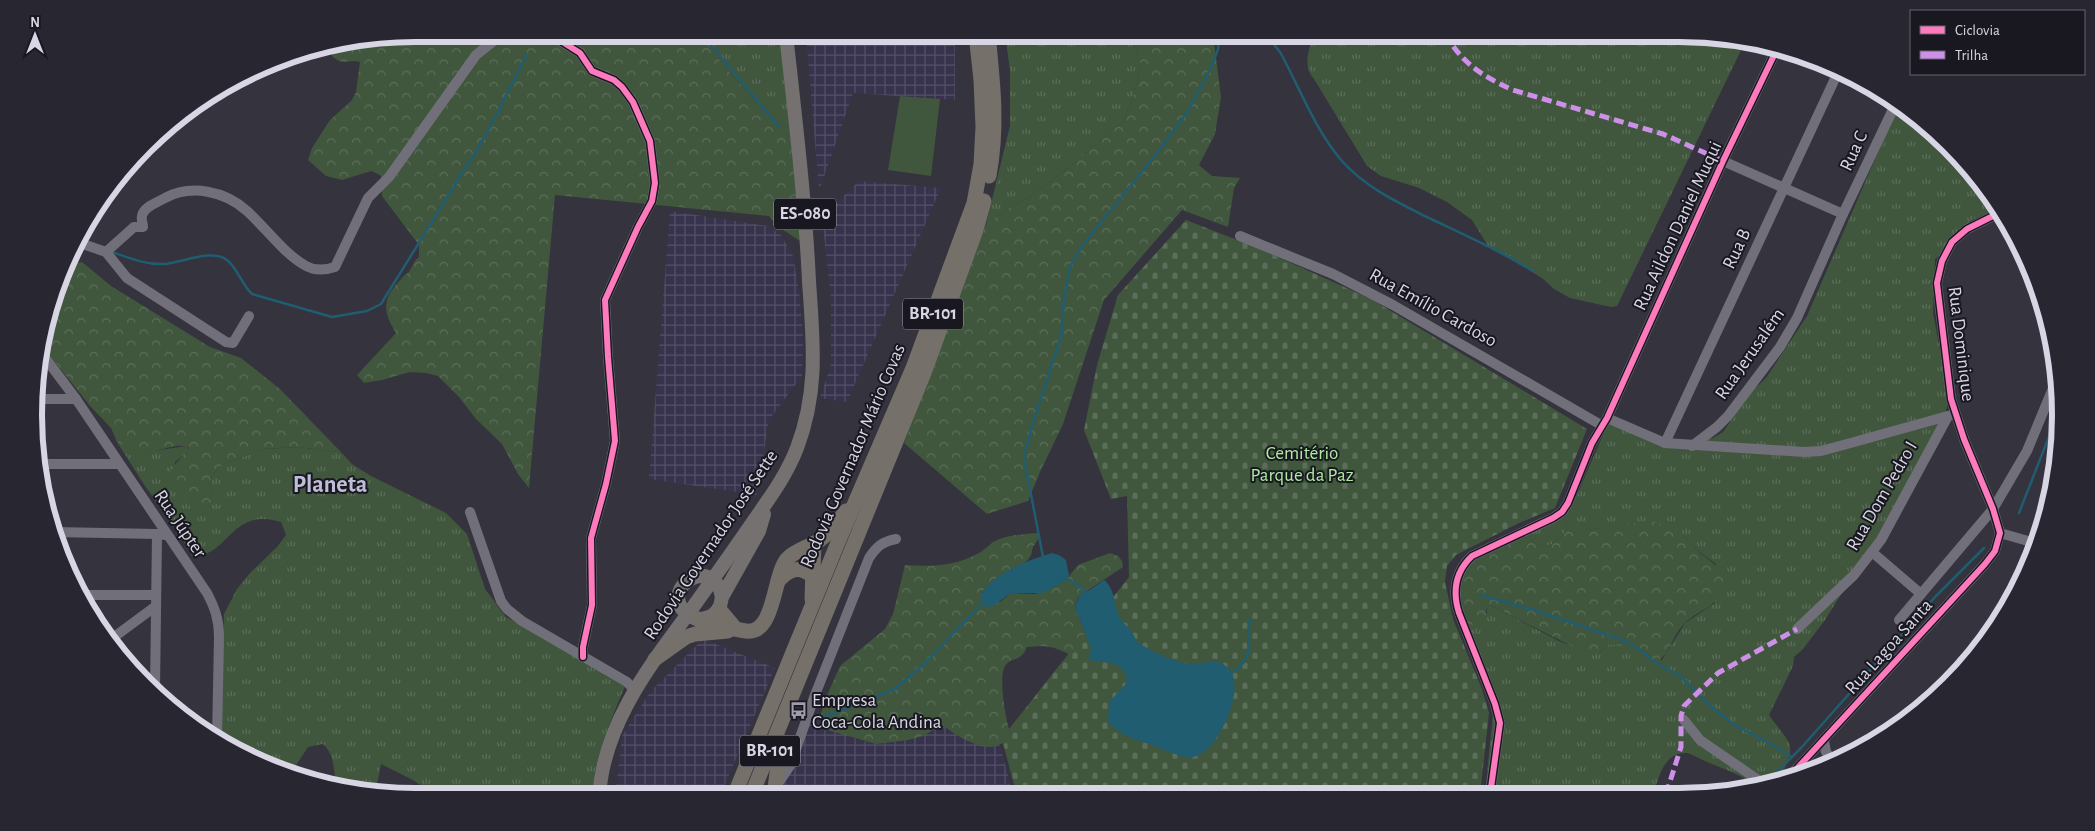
<svg xmlns="http://www.w3.org/2000/svg" width="2095" height="831" font-family="'Alegreya Sans',sans-serif">
<defs>
<pattern id="industrial-grid" width="8" height="8" patternUnits="userSpaceOnUse" patternTransform="scale(1.25)"><rect width="8" height="8" fill="#37334d"/><path d="M0 4h8M4 0v8" fill="none" stroke="#535066"/></pattern>
<pattern id="grass-tufts" width="24" height="20" patternUnits="userSpaceOnUse" patternTransform="scale(1.25)"><rect width="24" height="20" fill="#40573d"/><path d="M3 7l-1-3M5 7V3M7 7l1-3M15 17l-1-3M17 17v-4M19 17l1-3" fill="none" stroke="#5b6e59"/></pattern>
<pattern id="forest-crowns" width="20" height="18" patternUnits="userSpaceOnUse" patternTransform="scale(1.25)"><rect width="20" height="18" fill="#40573d"/><path d="M2 6a3 3 0 1 1 6 0M12 15a3 3 0 1 1 6 0" fill="none" stroke="#5b6e59"/></pattern>
<pattern id="cemetery-stones" width="16" height="16" patternUnits="userSpaceOnUse" patternTransform="scale(1.25)"><rect width="16" height="16" fill="#40573d"/><path d="M2 7V4a2 2 0 0 1 4 0v3zM10 15v-3a2 2 0 0 1 4 0v3z" fill="#5b6e59"/></pattern>
</defs>
<rect width="100%" height="100%" fill="#34333e"/>
<g fill="url(#industrial-grid)">
<polygon points="806,34 955,34 955,100 853,93 819,191"/>
<polygon points="859,181 941,188 847,402 820,398 831,364 831,297 822,217"/>
<polygon points="670,211 768,226 781,235 793,256 799,290 803,336 802,376 769,420 757,495 649,479"/>
<polygon points="703,639 775,668 720,796 615,797 622,736 650,692"/>
<polygon points="953,713 999,743 1014,796 779,796 810,718 863,742"/>
</g>
<g fill="url(#grass-tufts)">
<polygon points="697,34 782,34 792,131 757,104"/>
<polygon points="1005,34 1125,34 1135,48 1141,65 1134,95 1123,121 1077,161 1028,198 1013,205 986,224 1010,126 1010,70"/>
<path d="M1314 34H1679L1725 40 1730 42 1732 41 1745 42 1617 306 1611 307 1570 298 1554 289 1542 278 1488 246 1472 220 1447 202 1419 188 1381 176 1367 166 1314 79C1302 66 1309 49 1314 34Z"/>
<path d="M1899 104 1912 113 1967 164 1998 208 1970 221 1951 246 1935 259 1933 313 1947 388 1948 404 1942 422 1887 522 1825 620 1803 649 1794 657 1793 666 1769 715C1790 745 1800 744 1778 779L1747 789 1744 778C1731 771 1718 767 1705 761 1699 759 1693 754 1687 753 1665 751 1658 777 1654 794L1485 795 1493 713 1466 623 1487 613 1486 606 1490 605 1559 641 1571 646 1600 652 1607 645H1621L1630 648 1637 654 1662 660 1685 623 1715 603 1716 564 1697 550 1685 537 1654 522 1584 530 1568 524C1563 543 1537 558 1528 533L1565 512 1577 495 1609 421 1655 438 1694 441 1713 438 1723 432 1752 391 1766 378 1807 316Z"/>
<path d="M117 442 135 450 147 452 186 446 189 450 175 462 174 487 184 496 214 495 209 483 215 472 223 464 263 449 300 447 332 452 338 449 352 464 371 476 446 513 467 534 485 589 506 617 624 681 626 684C613 715 591 764 593 797H438L413 780 381 764 376 789 344 788 336 783C333 768 335 755 323 744L308 747 290 774 247 758 220 742 224 614 237 589 250 573 277 547 286 535 281 522C230 506 229 558 192 556L177 530 145 486Z"/>
</g>
<g fill="url(#forest-crowns)">
<path d="M416 34H697L757 104 792 131 803 243 779 227 769 216 555 195 529 488 518 474 502 444 476 419 459 397 438 376 426 373 410 372 382 380 364 383 357 375 396 333C382 310 382 299 402 278 404 275 409 273 410 270 414 264 413 262 419 257V245L382 196 381 176 378 174 371 171 342 180 326 176 308 160 312 148 330 120 352 100 356 92 360 62C348 58 343 67 332 56L334 47Z"/>
<polygon points="1125,34 1213,34 1221,97 1215,134 1199,165 1212,176 1240,178 1234,188 1228,227 1182,210 1104,300 1063,424 1040,472 1028,501 987,514 904,443 986,224 1013,205 1028,198 1077,161 1123,121 1134,95 1141,65 1135,48"/>
<path d="M82 262 111 286 210 347 241 358 280 389 338 449 332 452 300 447 263 449 223 464 215 472 209 483 214 495 210 508 206 512H199C195 509 189 506 186 502 181 494 179 489 169 486L171 469 189 448C180 441 159 452 147 452 136 452 127 447 117 442L111 428 91 407 42 346 54 293 66 265Z"/>
<path d="M1654 521C1665 526 1676 530 1685 537 1690 541 1693 547 1698 551 1708 560 1734 574 1723 592 1714 608 1697 611 1685 623 1666 642 1673 664 1641 663 1633 647 1624 645 1607 645L1600 652 1591 656 1490 605 1486 606V620L1472 625 1466 623 1458 585 1463 566 1528 533C1537 558 1563 543 1568 524L1572 522 1584 530Z"/>
<path d="M1039 533C1039 540 1036 542 1033 547 1032 550 1032 553 1031 555 1024 570 994 574 982 593L1000 602 1011 593 1035 594 1065 581 1078 565 1110 553 1118 556 1122 561 1123 567 1078 597 1075 607 1091 648 1070 655C1055 646 1045 645 1027 647 1021 663 1011 656 1005 666 998 678 1006 722 1011 735L1005 745 1003 743C999 744 995 747 991 747 979 748 956 736 947 728L935 729 923 736 908 740 876 744 824 729 821 723V715L824 702 840 666 885 629 893 614 905 565C930 567 955 566 977 554 983 551 988 546 993 542 1006 535 1024 534 1039 533Z"/>
</g>
<polygon fill="url(#cemetery-stones)" points="1186,220 1260,249 1371,299 1587,429 1555,508 1519,523 1456,555 1447,566 1445,582 1453,619 1482,689 1489,713 1480,795 1017,796 1003,743 1005,744 1011,735 1009,729 1129,577 1127,496 1111,499 1084,430 1097,365 1118,295"/>
<polygon fill="#40573d" points="900,96 940,99 931,176 888,170"/>
<g fill="#215d70">
<path d="M1052 553 1059 555 1066 560 1069 575 1065 581 1043 593H1011L993 606 985 607 982 602V593C996 572 1028 560 1052 553Z"/>
<path d="M1104 580C1115 588 1114 606 1120 618 1123 623 1128 627 1132 632 1134 635 1135 640 1138 642 1149 651 1182 666 1197 664 1207 663 1216 658 1226 666 1250 684 1218 753 1193 757 1183 759 1160 748 1150 744 1134 739 1118 735 1108 721L1109 702 1125 685 1127 679 1124 671 1114 663 1092 661 1088 658 1090 655 1091 648 1075 607 1080 594 1090 590Z"/>
</g>
<g fill="none" stroke-linecap="round" stroke-linejoin="round">
<g stroke="#215d70" stroke-width="2.5">
<polyline points="702,34 779,127"/>
<path d="M1254 34 1271 41 1280 52C1300 88 1315 130 1342 161 1366 188 1399 203 1431 219 1465 235 1501 251 1533 271"/>
<path d="M112 252C129 258 146 265 164 264 181 263 213 248 227 260 238 269 242 285 252 294L332 317 367 311 381 304 487 133 527 54"/>
<polyline points="2019,513 2059,411"/>
<polyline points="1043,557 1024,458 1031,429 1061,337 1064,300 1070,267 1082,246 1161,148 1188,111 1212,66 1218,49 1220,34"/>
<polyline points="1064,576 1084,590 1086,595"/>
<polyline points="1481,595 1540,612 1625,641 1639,649 1656,663 1679,675 1705,701 1734,725 1768,742 1792,757"/>
<path d="M1229 675C1259 656 1244 645 1250 619"/>
<polyline points="824,717 895,689 926,662 983,602"/>
<polyline points="1779,770 1783,778"/>
<polyline points="1767,782 1801,748 1936,596 1984,548"/>
</g>
<g stroke="#71707a" stroke-width="10">
<polyline points="519,34 540,35 561,41 580,53 592,71 614,80 622,87 633,102 650,141 655,183 652,201 638,227 605,300 608,357 615,441 606,484 591,538 592,605 583,647 583,657"/>
<polyline points="1723,161 1843,214"/>
<polyline points="1240,236 1333,274 1393,305 1601,425"/>
<polyline points="77,242 106,252 127,278 226,342 233,343 249,316"/>
<path d="M106 252 134 227H143C143 223 141 220 142 216 143 207 158 202 165 198 191 184 225 191 247 211 266 228 283 253 306 266 315 271 326 270 335 267L368 198 389 177 476 55 496 39 514 34"/>
<path d="M40 351 76 399 207 593C215 608 219 620 219 637L217 739"/>
<polyline points="38,399 76,399"/>
<polyline points="1607,418 1665,443 1804,452 1821,451 1847,444 1955,414"/>
<polyline points="1665,443 1839,70"/>
<polyline points="1692,446 1717,427 1728,416 1780,347 1797,318 1843,214 1896,103"/>
<polyline points="40,464 119,464"/>
<polyline points="470,512 501,601 507,609 522,621 627,682 635,691"/>
<polyline points="54,532 157,534"/>
<polyline points="2000,533 2035,543"/>
<polyline points="1872,552 1921,594"/>
<polyline points="80,595 156,595"/>
<polyline points="1899,620 1993,509 2027,451 2058,376"/>
<polyline points="1797,629 1854,575 1881,540 1948,416"/>
<polyline points="110,640 156,606"/>
<polyline points="155,689 157,534 166,535"/>
<polyline points="1684,720 1700,740 1764,784"/>
<polyline points="1824,741 1826,752 1834,762"/>
<polyline points="1791,775 1985,564 1995,551 2000,533 1993,509 1964,439 1951,399 1937,283 1942,261 1952,242 1967,229 2001,212"/>
<path d="M777 785 790 766 815 695 869 558C877 546 882 542 896 539"/>
<path d="M1490 795 1500 723 1495 704 1459 613C1452 591 1455 572 1472 556L1553 518 1562 512 1568 503 1592 443 1607 418 1723 161 1778 47"/>
</g>
<g stroke="#747170" stroke-width="14">
<path d="M722 597C714 553 658 588 686 613 695 622 713 620 719 608 721 605 721 600 722 597L759 531 764 514"/>
<path d="M599 797C603 726 648 668 688 614 711 582 733 551 755 519 771 496 787 474 797 448 819 389 813 342 809 281 805 198 795 116 786 34"/>
</g>
<g stroke="#757069" stroke-width="15">
<path d="M988 34C993 83 998 127 989 176"/>
<path d="M778 581C788 570 799 564 812 576"/>
<polyline points="812,599 814,543"/>
<polyline points="719,609 735,628"/>
<path d="M697 619C713 623 730 629 746 631 775 635 773 576 787 559 796 550 806 548 817 542 829 534 837 523 846 511"/>
<polyline points="655,659 686,637 695,634 728,631"/>
<polyline points="734,796 839,540 913,368 974,203 981,164 983,127 981,80 976,34"/>
<polyline points="751,796 924,373 976,230 984,201"/>
<polyline points="774,796 781,741"/>
</g>
<g stroke="#ce8fe9" stroke-width="5" stroke-dasharray="10 5" stroke-linecap="butt">
<path d="M1445 34C1463 64 1482 76 1513 90L1663 134 1723 161"/>
<polyline points="1666,794 1681,747 1681,716 1684,706 1718,673 1797,629"/>
</g>
<defs>
<g id="cycleway">
<polyline points="519,34 540,35 561,41 580,53 592,71 614,80 622,87 633,102 650,141 655,183 652,201 638,227 605,300 608,357 615,441 606,484 591,538 592,605 583,647 583,657"/>
<polyline points="1791,775 1985,564 1995,551 2000,533 1993,509 1964,439 1951,399 1937,283 1942,261 1952,242 1967,229 2001,212"/>
<path d="M1490 795 1500 723 1495 704 1459 613C1452 591 1455 572 1472 556L1553 518 1562 512 1568 503 1592 443 1607 418 1723 161 1778 47"/>
</g>
</defs>
<use href="#cycleway" stroke="#191821" stroke-width="9"/>
<use href="#cycleway" stroke="#fd7abc" stroke-width="6"/>
</g>
<defs>
<symbol id="bus-bare" viewBox="-9 -9 18 18"><path d="M-5-6H5V4H4V6H2V4H-2V6H-4V4H-5ZM-3.5-4V0h7V-4ZM-3.5 1.2v1.5H-2V1.2ZM2 1.2v1.5H3.5V1.2Z" fill="#9f9daa" stroke="#191821" stroke-width="2.5" paint-order="stroke"/></symbol>
</defs>
<g fill-rule="evenodd">
<use href="#bus-bare" x="786" y="698" width="25" height="25"/>
</g>
<g text-anchor="middle" dominant-baseline="central" stroke-width="4" stroke-linejoin="round" paint-order="stroke">
<g fill="#191821" stroke="#9f9daa" stroke-width="1">
<rect x="774" y="198.5" width="62" height="31" rx="4"/>
<rect x="903" y="298.5" width="60" height="31" rx="4"/>
<rect x="740" y="735.5" width="60" height="31" rx="4"/>
</g>
<g font-size="18" font-weight="bold" fill="#d8d6e4">
<text x="805" y="214">ES-080</text>
<text x="933" y="314">BR-101</text>
<text x="770" y="751">BR-101</text>
</g>
<g font-size="19" fill="#d8d6e4" stroke="#191821">
<text transform="translate(1854 151) rotate(-65)">Rua C</text>
<text transform="translate(1678 226) rotate(-65)">Rua Aildon Daniel Muqui</text>
<text transform="translate(1737 249) rotate(-65)">Rua B</text>
<text transform="translate(1433 308) rotate(29)">Rua Emílio Cardoso</text>
<text transform="translate(1961 344) rotate(83)">Rua Dominique</text>
<text transform="translate(1750 354) rotate(-55)">Rua Jerusalém</text>
<text transform="translate(853 456) rotate(-67)">Rodovia Governador Mário Covas</text>
<text transform="translate(1882 496) rotate(-60)">Rua Dom Pedro I</text>
<text transform="translate(180 524) rotate(56)">Rua Júpter</text>
<text transform="translate(711 545) rotate(-56)">Rodovia Governador José Sette</text>
<text transform="translate(1889 647) rotate(-48)">Rua Lagoa Santa</text>
</g>
<g font-size="19" fill="#adeca0" stroke="#191821">
<text x="1302" y="453">Cemitério<tspan x="1302" dy="22">Parque da Paz</tspan></text>
</g>
<g font-size="19" fill="#d8d6e4" stroke="#191821" text-anchor="start">
<text x="812" y="700">Empresa<tspan x="812" dy="22">Coca-Cola Andina</tspan></text>
</g>
<g font-size="24" font-weight="bold" fill="#bfbdd8" stroke="#191821">
<text x="330" y="485">Planeta</text>
</g>
</g>
<path d="M0 0H2095V831H0ZM415 42H1679A373 373 0 0 1 2052 415V415A373 373 0 0 1 1679 788H415A373 373 0 0 1 42 415V415A373 373 0 0 1 415 42Z" fill="#282731" fill-rule="evenodd"/>
<path fill="none" stroke="#d8d6e4" stroke-width="6" d="M415 42H1679A373 373 0 0 1 2052 415V415A373 373 0 0 1 1679 788H415A373 373 0 0 1 42 415V415A373 373 0 0 1 415 42Z"/>
<rect x="1910" y="10" width="175" height="65" fill="#191821" stroke="#65646f"/>
<rect x="1920" y="26" width="25" height="8" fill="#fd7abc" stroke="#65646f"/>
<text x="1955" y="35" font-size="15" fill="#d8d6e4">Ciclovia</text>
<rect x="1920" y="51" width="25" height="8" fill="#ce8fe9" stroke="#65646f"/>
<text x="1955" y="60" font-size="15" fill="#d8d6e4">Trilha</text>
<g transform="translate(35 35)" stroke="#191821" stroke-width="4" paint-order="stroke">
<path d="M0-4L9 19L0 12L-9 19Z" fill="#d8d6e4"/>
<text y="-8" font-size="14" font-weight="bold" text-anchor="middle" fill="#d8d6e4">N</text>
</g>
</svg>
